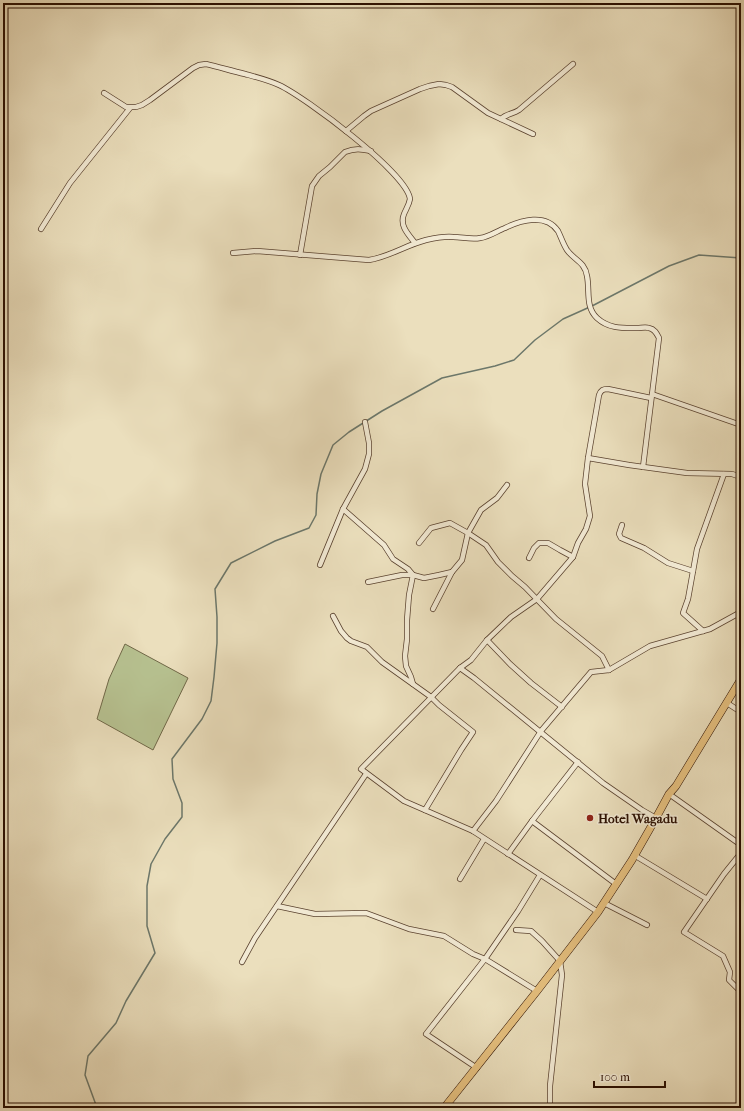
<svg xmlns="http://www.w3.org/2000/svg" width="744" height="1111" font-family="'IM FELL French Canon',serif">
<rect width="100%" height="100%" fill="#ebdfbd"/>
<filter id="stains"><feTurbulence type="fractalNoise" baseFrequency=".005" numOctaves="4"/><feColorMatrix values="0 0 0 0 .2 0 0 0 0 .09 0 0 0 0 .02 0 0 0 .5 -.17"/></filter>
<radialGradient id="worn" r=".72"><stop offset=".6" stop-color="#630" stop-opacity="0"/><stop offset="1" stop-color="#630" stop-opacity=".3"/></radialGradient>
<polygon fill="#b7c291" stroke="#706848" points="125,644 188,678 153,750 97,719 109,679"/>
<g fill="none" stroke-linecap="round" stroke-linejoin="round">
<polyline stroke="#6c776a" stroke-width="1.5" points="99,1108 96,1105 85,1075 88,1056 116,1023 126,1001 155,953 147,926 147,886 151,864 165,839 182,817 182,803 173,779 172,759 202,719 211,701 214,677 217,643 217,617 215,589 231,563 275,541 309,528 316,515 317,494 321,474 333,445 349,432 382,411 442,378 495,366 514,360 535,340 563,319 592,306 669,266 699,255 741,258"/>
<defs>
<g id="minor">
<path d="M104 93 126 107H136L142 105 150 100 193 68 199 65 206 64C219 67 232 71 245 74 256 77 268 80 279 85 305 97 407 173 410 199 409 205 406 209 404 214 399 226 409 235 415 243"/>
<path d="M501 119C506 114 513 114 519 110L573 64"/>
<polyline points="346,131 364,116 371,111 420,89 429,86 439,84 446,85 452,87 488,113 533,134"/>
<polyline points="41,229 70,183 130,108"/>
<path d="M233 253 257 251 369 260C389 257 406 245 426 240 435 238 444 236 453 237 462 237 472 240 480 238 489 237 497 231 505 228 521 220 546 213 558 231 561 237 563 244 567 250 574 260 585 262 587 276 590 290 585 307 597 318 609 329 623 328 637 328 641 328 646 327 649 328 655 329 657 334 659 338L643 467"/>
<path d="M300 255 312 186 319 176 330 167 345 152C355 148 361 149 371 151"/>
<polyline points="652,394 741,425"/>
<polyline points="588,458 629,465 687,473 732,474 741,477"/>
<polyline points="343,509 384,545 393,559 408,569 413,575 409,595 407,620 407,639 405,656 406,666 411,677 413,684"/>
<polyline points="622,525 619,534 621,538 644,548 668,563 693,571"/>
<polyline points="419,543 431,528 450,523 468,533 486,545 498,562 512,576 525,587 556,619 602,656 609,670"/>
<polyline points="529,558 534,548 539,543 548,543 560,550 573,557"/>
<polyline points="320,565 343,509 365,469 369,454 369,443 365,422"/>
<polyline points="368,582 402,575 413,575 424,578 439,575 452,572"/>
<polyline points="433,609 452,572 462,560 468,533 481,510 497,498 507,485"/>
<polyline points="333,616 341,631 347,638 351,641 367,647 382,662 431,697 439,705 473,732 461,750 425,810"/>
<polyline points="703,631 683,613 688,599 697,549 724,474"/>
<polyline points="487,640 510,664 531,683 562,707"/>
<polyline points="460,668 474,678 603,783 642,810 656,818"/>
<polyline points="727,703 741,712"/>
<polyline points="669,794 741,845"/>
<polyline points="532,821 616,884"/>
<polyline points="473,831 496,801 541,731 591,672 609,670 650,646 710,629 741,612"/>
<polyline points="741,853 724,874 684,932 723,956 730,972 729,980 741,992"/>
<polyline points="508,854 532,821 578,762"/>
<polyline points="634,855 707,899"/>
<polyline points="460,879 484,839"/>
<polyline points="604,903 647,925"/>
<polyline points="277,906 315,914 366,913 409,929 444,936 473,954 485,959 537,991"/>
<path d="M598 912 473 831 404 801 361 769 460 668 471 660 487 640 511 617 537 599 573 557 578 543 586 529 590 516 585 484 588 458 599 395C601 390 603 389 608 389L651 398"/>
<polyline points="516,930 531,931 542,941 560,961 562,975 550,1086 550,1108"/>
<polyline points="242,962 255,938 366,774"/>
<polyline points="477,1068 426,1034 485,959 518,911 540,875"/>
</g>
<polyline id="primary" points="444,1108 537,991 598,912 632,860 656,818 669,794 676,786 741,679"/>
</defs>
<use href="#minor" stroke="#5a422f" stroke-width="6"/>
<use href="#primary" stroke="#2a0e00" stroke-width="8"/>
<use href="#minor" stroke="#f2ead4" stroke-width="4.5"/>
<use href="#primary" stroke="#e6c07e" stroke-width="7"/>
</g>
<circle fill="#8f2418" stroke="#f2ead4" stroke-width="1.5" cx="590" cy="818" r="4"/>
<g text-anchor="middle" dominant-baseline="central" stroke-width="3" stroke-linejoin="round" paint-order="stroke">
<g font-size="13" font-weight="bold" fill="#2a0e00" stroke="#f2ead4" text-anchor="start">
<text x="598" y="818">Hotel Wagadu</text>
</g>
</g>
<rect width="744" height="1111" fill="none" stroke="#ebdfbd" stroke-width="16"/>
<rect x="4" y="4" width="736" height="1103" fill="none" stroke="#2a0e00" stroke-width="2"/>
<rect x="8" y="8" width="728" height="1095" fill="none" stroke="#2a0e00"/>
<path d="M594 1081v6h71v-6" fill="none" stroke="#2a0e00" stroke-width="2"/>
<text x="600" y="1081" font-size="12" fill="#2a0e00" stroke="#f2ead4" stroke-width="3" paint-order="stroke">100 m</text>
<rect width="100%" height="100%" filter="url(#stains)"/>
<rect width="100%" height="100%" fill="url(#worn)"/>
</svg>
